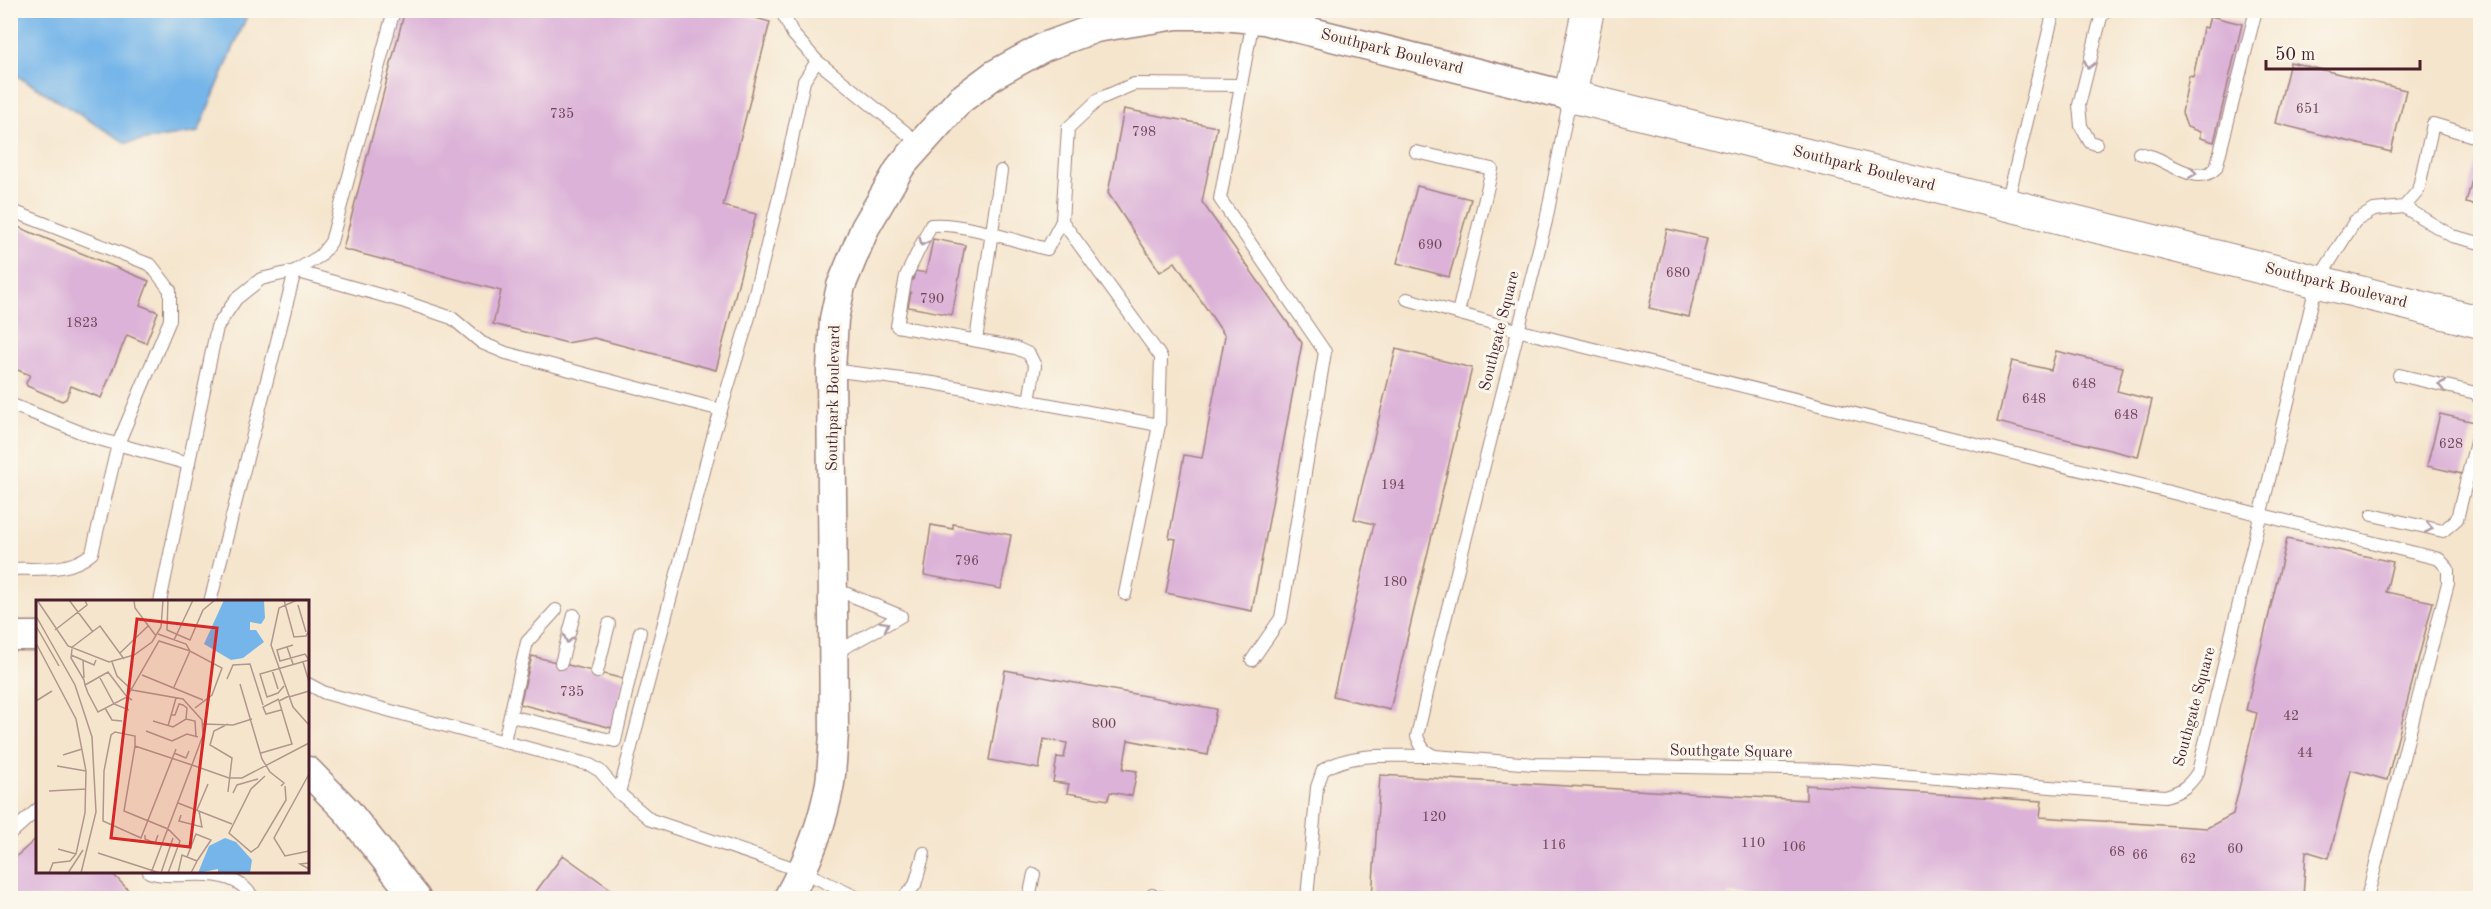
<svg xmlns="http://www.w3.org/2000/svg" width="2491" height="909" font-family="'Old Standard TT',serif">
<rect width="100%" height="100%" fill="#fbf7ec"/>
<filter id="ink" filterUnits="userSpaceOnUse"><feTurbulence type="fractalNoise" baseFrequency=".0167" numOctaves="2"/><feDisplacementMap in="SourceGraphic" scale="12" xChannelSelector="R" yChannelSelector="G"/><feConvolveMatrix kernelMatrix="1 2 1 2 8 2 1 2 1" color-interpolation-filters="sRGB"/></filter>
<filter id="wash" filterUnits="userSpaceOnUse"><feTurbulence type="fractalNoise" baseFrequency=".008" numOctaves="4" result="noise"/><feDisplacementMap in="SourceGraphic" scale="24" xChannelSelector="R" yChannelSelector="G"/><feGaussianBlur stdDeviation="1.35" result="paint"/><feColorMatrix in="noise" values="0 0 0 0 0 0 0 0 0 0 0 0 0 0 0 0 0 1.4 0 .05"/><feComposite in="paint" operator="in"/></filter>
<g filter="url(#wash)">
<rect width="100%" height="100%" fill="#f5e5cd"/>
<polygon fill="#75b5e9" stroke="#606a8a" stroke-width="1.5" points="10,11 11,10 249,11 198,132 126,143 11,72"/>
<g id="blocks">
<g fill="#dcb2d8">
<polygon points="405,10 727,10 770,22 723,206 756,214 716,370 594,338 567,343 493,324 501,291 343,249"/>
<polygon points="2210,16 2242,24 2214,142 2200,138 2200,132 2187,127 2182,113 2189,76 2193,77 2201,40 2203,27 2207,28"/>
<polygon points="2290,62 2406,90 2391,152 2275,123"/>
<polygon points="1124,109 1217,127 1202,202 1302,343 1252,611 1166,593 1176,539 1169,538 1184,455 1202,458 1225,336 1175,262 1160,272 1108,193"/>
<polygon points="2478,156 2480,157 2480,206 2466,203"/>
<polygon points="1417,186 1471,199 1449,277 1397,263"/>
<polygon points="13,225 149,281 140,305 158,312 146,343 127,335 101,398 71,386 66,399 62,401 27,386 26,383 30,375 10,367 10,232"/>
<polygon points="1667,229 1707,238 1689,317 1649,308"/>
<polygon points="933,239 965,245 952,315 908,307 911,292 907,291 909,279 913,280 915,271 926,273"/>
<polygon points="1396,349 1472,368 1390,710 1333,696 1374,524 1354,519"/>
<polygon points="2056,351 2123,367 2117,391 2152,400 2138,457 1997,422 2012,361 2051,370"/>
<polygon points="2440,414 2475,422 2462,474 2427,466"/>
<polygon points="953,524 1011,535 1001,589 924,575 931,525 953,529"/>
<polygon points="2287,539 2393,562 2386,592 2433,602 2387,780 2351,770 2329,858 2306,851 2303,898 1771,898 1729,894 1728,898 1372,898 1380,775 1806,800 1806,785 2042,801 2040,817 2207,828 2233,814 2257,713 2246,710"/>
<polygon points="532,656 624,679 612,728 520,704"/>
<polygon points="1005,670 1216,709 1208,755 1128,740 1123,769 1137,771 1132,796 1110,792 1108,800 1067,793 1069,784 1053,782 1057,757 1064,758 1067,743 1044,739 1039,769 989,760"/>
<polygon points="38,837 38,872 111,872 136,898 10,898 10,862"/>
<polygon points="563,855 623,898 531,898"/>
</g>
</g>
</g>
<g filter="url(#ink)">
<use href="#blocks" fill-opacity="0" stroke="#a0827c" stroke-width="1.5"/>
<g fill="none" stroke-linecap="round" stroke-linejoin="round">
<defs>
<g id="service">
<polyline points="781,10 793,34 817,61 920,144"/>
<path d="M1570 97 1546 221 1435 659 1417 736C1421 747 1424 752 1435 756L1534 764 1837 770 2165 796C2181 792 2189 786 2198 772L2317 282 2355 221 2374 210 2404 207 2418 191 2433 124 2480 138"/>
<polyline points="2096,144 2090,142 2081,126 2079,105 2101,17 2107,10"/>
<polyline points="1416,152 1492,169 1458,313"/>
<path d="M2139 153C2145 155 2152 156 2158 159 2174 166 2200 185 2216 168L2256 10"/>
<polyline points="2007,203 2054,10"/>
<polyline points="2404,207 2452,236 2480,243"/>
<path d="M10 210 151 265 170 290V320L118 444 92 553C70 573 38 568 10 569"/>
<polyline points="295,271 405,302 452,318 482,343 506,353 721,410"/>
<polyline points="295,271 320,256 331,242 394,10"/>
<polyline points="1407,299 1517,330 2439,559 2448,569 2448,583 2367,898"/>
<polyline points="976,340 1001,171"/>
<polyline points="831,370 933,383 1159,425"/>
<polyline points="2399,375 2476,393 2480,400"/>
<path d="M1029 401 1035 366 1029 354 1016 348 897 326 906 276 931 225C963 222 1015 241 1047 249L1062 221"/>
<polyline points="10,404 95,438 189,464"/>
<polyline points="2372,515 2443,531 2457,519 2480,426"/>
<polyline points="833,588 901,616 835,653"/>
<polyline points="1125,594 1159,425 1161,357 1062,221 1068,128 1099,99 1134,84 1241,85"/>
<polyline points="160,602 217,327 236,299 261,279 295,271 210,602"/>
<polyline points="1252,660 1281,618 1325,352 1220,199 1253,20"/>
<polyline points="561,663 574,615"/>
<polyline points="597,672 609,624"/>
<polyline points="308,684 325,693 590,765 600,771 619,793 651,820 802,871 858,898"/>
<polyline points="510,716 615,741 640,632"/>
<polyline points="504,741 527,642 556,610"/>
<polyline points="619,793 714,433 749,317 785,173 804,81 817,61"/>
<polyline points="10,834 38,809"/>
<path d="M149 872C177 881 215 866 241 885 246 888 250 894 254 898"/>
<polyline points="903,898 915,885 924,853"/>
<polyline points="1029,898 1034,874"/>
<polyline points="1151,898 1152,895"/>
<polyline points="1161,898 1161,897"/>
<path d="M1307 898 1317 787 1323 770C1355 750 1397 757 1434 756"/>
</g>
<g id="tertiary">
<polyline points="10,636 38,636"/>
<polyline points="308,771 347,811 416,898"/>
<path d="M788 898C807 863 823 823 830 783 832 767 833 749 834 732L831 370 834 319 841 286 865 228 901 166 960 100 995 74 1044 47 1096 28 1177 15H1212L1264 20 1570 96"/>
</g>
<polyline id="secondary" points="1588,10 1570,96 2480,322"/>
</defs>
<use href="#service" stroke="#a0827c" stroke-width="14"/>
<use href="#tertiary" stroke="#a0827c" stroke-width="31"/>
<use href="#secondary" stroke="#a0827c" stroke-width="34"/>
<use href="#service" stroke="#fff" stroke-width="12"/>
<use href="#tertiary" stroke="#fff" stroke-width="28"/>
<use href="#secondary" stroke="#fff" stroke-width="32"/>
</g>
<defs><path id="oneway-chevron" d="M-2-3.5L2.5 0L-2 3.5" fill="none" stroke-width="1.6" stroke-linecap="round" stroke-linejoin="round" transform="scale(1.5)"/></defs>
<g stroke="#ae9aa0">
<use href="#oneway-chevron" transform="translate(2089 65) rotate(104)"/>
<use href="#oneway-chevron" transform="translate(2193 173) rotate(8)"/>
<use href="#oneway-chevron" transform="translate(923 242) rotate(116)"/>
<use href="#oneway-chevron" transform="translate(2442 385) rotate(-167)"/>
<use href="#oneway-chevron" transform="translate(2429 528) rotate(11)"/>
<use href="#oneway-chevron" transform="translate(885 625) rotate(-29)"/>
<use href="#oneway-chevron" transform="translate(568 639) rotate(105)"/>
</g>
</g>
<g text-anchor="middle" dominant-baseline="central" stroke-width="6" stroke-linejoin="round" paint-order="stroke">
<g font-size="14" fill="#6e4456">
<text x="2308" y="109">651</text>
<text x="562" y="114">735</text>
<text x="1144" y="132">798</text>
<text x="1430" y="245">690</text>
<text x="1678" y="273">680</text>
<text x="932" y="299">790</text>
<text x="82" y="323">1823</text>
<text x="2084" y="384">648</text>
<text x="2034" y="399">648</text>
<text x="2126" y="415">648</text>
<text x="2451" y="444">628</text>
<text x="1393" y="485">194</text>
<text x="967" y="561">796</text>
<text x="1395" y="582">180</text>
<text x="572" y="692">735</text>
<text x="2291" y="716">42</text>
<text x="1104" y="724">800</text>
<text x="2305" y="753">44</text>
<text x="1434" y="817">120</text>
<text x="1753" y="843">110</text>
<text x="1554" y="845">116</text>
<text x="1794" y="847">106</text>
<text x="2235" y="849">60</text>
<text x="2117" y="852">68</text>
<text x="2140" y="855">66</text>
<text x="2188" y="859">62</text>
</g>
<g font-size="16" fill="#4a1f2b" stroke="#fbf7ec">
<text transform="translate(1392 52) rotate(14)">Southpark Boulevard</text>
<text transform="translate(1864 169) rotate(14)">Southpark Boulevard</text>
<text transform="translate(2336 286) rotate(14)">Southpark Boulevard</text>
<text transform="translate(1500 331) rotate(-76)">Southgate Square</text>
<text transform="translate(834 398) rotate(-89)">Southpark Boulevard</text>
<text transform="translate(2195 707) rotate(-75)">Southgate Square</text>
<text transform="translate(1731 752) rotate(1)">Southgate Square</text>
</g>
</g>
<g transform="translate(36 600)">
<rect width="273" height="273" fill="#f5e5cd"/>
<path d="M188 0 228 1 229 18 225 24 214 22V30H220L228 42 207 58 195 60 168 44ZM189 238 200 242 216 260 214 273H182V269L162 273 173 246Z" fill="#75b5e9"/>
<path fill="none" stroke="#b1968c" stroke-width="1.5" d="M1 0 32 46 73 62 98 55 116 42 125 27 127 0M33 0 57 32M98 0 99 8 120 36M132 0 131 30 154 40 167 10 179 0M248 0 258 37 270 36 273 31M261 0 243 8 235 45 257 107 273 125M262 5 270 32M0 16 39 85 56 137 60 212 45 273M0 26 23 66M19 30 51 5 49 0M138 40 157 0M0 43 40 119 50 171 49 213 40 254 34 261 17 263 13 273M257 45 241 50 244 61 269 54 273 60M251 47 257 64M35 48 64 26 88 59M36 49 35 58 48 80 49 85 52 93 62 112 91 97 72 72 49 85M84 53 112 26M35 55 58 65 60 60M47 60 48 78M76 62 81 76 96 90 147 99 166 120 167 135 156 165 99 146 88 211 132 229 144 241 132 273M267 62 273 82M236 70 242 89M106 75 167 100M63 76 78 104 93 110M191 79 197 65 214 64 227 105M204 84 226 159 234 172 248 183 245 186M248 86 242 93 231 97 224 74 273 60M138 87 154 51 186 68 176 95 159 108M253 97 273 91M243 99 227 107 230 114 245 110M96 100 91 97 123 41 154 51 150 44 122 34M0 101 16 91M69 108 76 120 86 121M135 115H139L143 104 147 105 151 108 150 119M117 121 137 127 150 119 159 121 160 137M167 124 197 125 216 119M192 124 178 131 174 145 196 158 192 192M132 126 140 98M110 131 136 141 151 134 162 137M99 146V136L79 132 75 135 68 171 67 221 105 238 140 149M138 153 150 158 153 151M225 153 256 144 243 101 253 96M27 155 46 149M21 166 50 171M273 174 238 238 249 256 273 251M229 176 215 189 193 233 215 252 222 247 250 200 249 186M13 191 50 189M197 193 201 185 222 179M142 203 196 224M161 210 172 184M145 215 143 221 166 227 163 211M109 235V239L119 243 122 235M22 249 40 254M62 253 124 273M151 257 160 234 175 240 161 261M273 263 264 264 273 269M32 273 47 250M115 273 156 165 193 178H206L273 143M125 273 137 238M142 273 146 255 161 261 155 273"/>
<path fill="#d62828" fill-opacity="0.15" stroke="#d62828" stroke-width="3" d="M101 19 181 28 154 247 75 238Z"/>
<rect width="273" height="273" fill="none" stroke="#4a1f2b" stroke-width="3"/>
</g>
<rect width="2491" height="909" fill="none" stroke="#fbf7ec" stroke-width="36"/>
<path d="M2266 60v9h154v-9" fill="none" stroke="#4a1f2b" stroke-width="3"/>
<text x="2275" y="60" font-size="18" fill="#4a1f2b" stroke="#fbf7ec" stroke-width="4.5" paint-order="stroke">50 m</text>
</svg>
